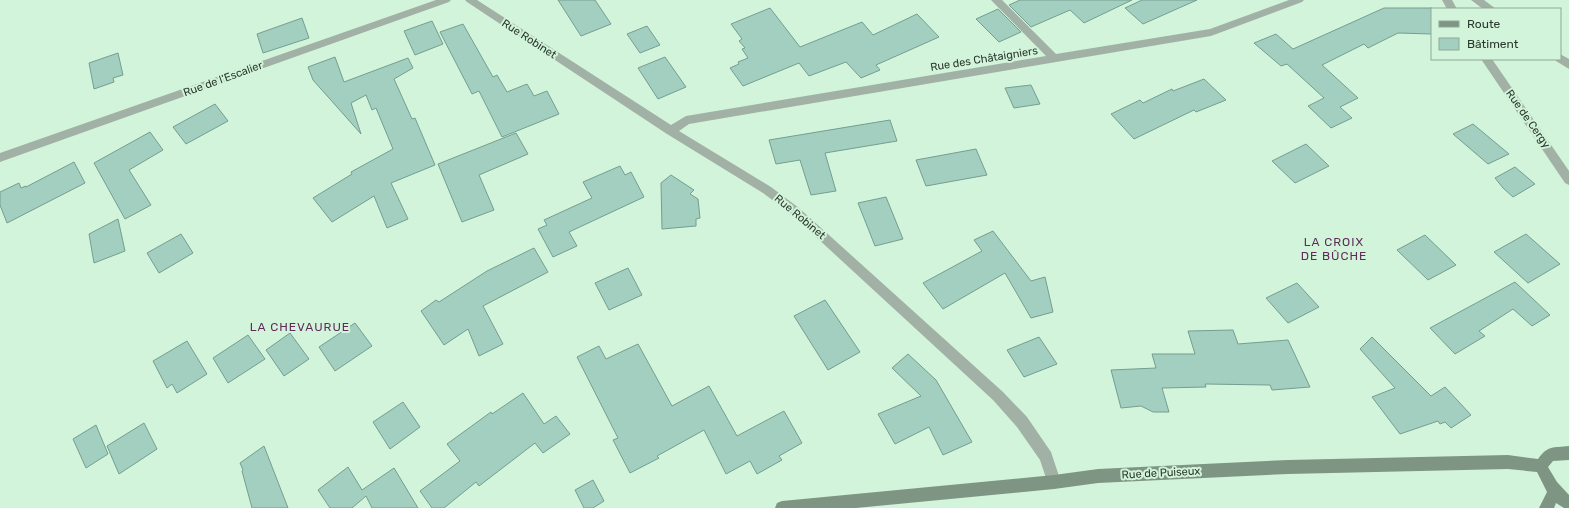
<svg xmlns="http://www.w3.org/2000/svg" width="1569" height="508" font-family="Rubik,sans-serif">
<rect width="100%" height="100%" fill="#d2f4da"/>
<g fill="#a3cfc0" stroke="#749e90">
<polygon points="558,0 595,0 611,24 581,36"/>
<polygon points="1020,0 1132,0 1084,23 1070,10 1031,27 1009,5"/>
<polygon points="1142,0 1197,0 1143,24 1125,8"/>
<polygon points="770,8 800,47 862,22 873,35 917,14 939,37 876,65 880,70 861,78 846,62 809,76 799,63 743,86 730,68 739,64 738,62 748,58 742,49 745,48 739,41 742,39 731,24"/>
<polygon points="1384,8 1432,8 1432,34 1398,33 1368,48 1364,44 1322,65 1358,98 1340,107 1352,118 1331,128 1308,106 1324,98 1287,64 1281,66 1254,43 1276,34 1293,49"/>
<polygon points="998,9 1021,32 999,42 976,19"/>
<polygon points="302,18 309,38 263,53 257,34"/>
<polygon points="432,21 443,44 415,55 404,31"/>
<polygon points="463,24 493,77 497,75 507,92 527,84 534,96 547,91 559,114 502,137 479,91 472,94 440,32"/>
<polygon points="647,26 660,45 640,53 627,34"/>
<polygon points="118,53 123,75 113,78 114,82 94,89 89,63"/>
<polygon points="335,57 344,82 408,58 413,68 394,79 412,119 415,118 435,165 391,183 408,219 387,228 374,196 332,222 313,198 352,174 351,172 393,149 376,108 372,110 366,95 351,103 361,134 313,80 308,67"/>
<polygon points="665,57 686,87 658,99 638,68"/>
<polygon points="1204,79 1226,100 1196,112 1194,110 1134,139 1111,114 1140,100 1143,103 1172,89 1173,91"/>
<polygon points="1031,85 1040,104 1014,108 1005,88"/>
<polygon points="215,104 228,121 186,144 173,127"/>
<polygon points="890,120 897,141 825,153 836,191 811,195 800,160 776,164 769,140"/>
<polygon points="1473,124 1509,154 1488,164 1453,134"/>
<polygon points="150,132 163,150 129,170 151,205 125,219 94,163"/>
<polygon points="516,133 528,154 479,175 494,210 462,222 438,164"/>
<polygon points="1306,144 1329,166 1295,183 1272,161"/>
<polygon points="976,149 987,175 926,186 916,160"/>
<polygon points="74,162 85,183 7,223 0,205 0,192 19,183 21,188 26,186 26,187"/>
<polygon points="620,166 625,175 631,172 644,197 569,232 577,246 553,257 538,229 547,225 544,220 592,198 583,182"/>
<polygon points="1515,167 1535,184 1513,197 1503,188 1495,178"/>
<polygon points="671,175 694,190 690,194 698,199 700,218 696,219 696,226 662,229 661,183"/>
<polygon points="886,197 903,239 875,246 858,203"/>
<polygon points="118,219 125,251 94,263 89,234"/>
<polygon points="993,231 1031,281 1045,277 1053,312 1031,318 1005,273 943,309 923,283 982,251 974,240"/>
<polygon points="181,234 193,253 159,273 147,253"/>
<polygon points="1526,234 1560,264 1528,283 1494,252"/>
<polygon points="1425,235 1456,265 1428,280 1397,250"/>
<polygon points="534,248 548,272 483,306 503,344 479,356 468,329 444,345 421,311 436,300 439,302 487,271"/>
<polygon points="628,268 642,295 609,310 595,283"/>
<polygon points="1515,282 1550,315 1532,326 1513,309 1479,331 1485,336 1455,354 1430,328"/>
<polygon points="1297,283 1319,307 1288,323 1266,298"/>
<polygon points="825,300 860,352 828,370 794,316"/>
<polygon points="355,323 372,346 335,371 319,347"/>
<polygon points="1233,330 1238,344 1288,340 1310,387 1272,390 1270,385 1205,384 1206,387 1162,388 1169,412 1153,412 1141,406 1121,408 1111,370 1156,368 1152,354 1195,354 1188,331"/>
<polygon points="290,333 309,359 284,376 266,350"/>
<polygon points="248,335 265,359 228,383 213,358"/>
<polygon points="1039,337 1057,364 1024,377 1007,350"/>
<polygon points="1372,337 1431,396 1445,387 1471,415 1451,428 1445,422 1440,424 1438,421 1400,434 1372,397 1395,388 1360,349"/>
<polygon points="187,341 207,374 177,393 172,384 167,388 153,361"/>
<polygon points="638,344 672,406 709,386 737,436 784,411 802,443 779,456 782,460 757,474 750,461 726,474 704,430 657,456 659,458 630,473 613,440 618,438 577,357 599,346 606,359"/>
<polygon points="908,354 936,380 972,442 943,455 929,427 895,444 878,414 921,396 892,368"/>
<polygon points="523,393 544,424 556,416 570,434 543,453 535,443 479,486 476,482 444,508 432,508 420,491 460,461 447,444 491,412 492,414"/>
<polygon points="403,402 420,427 390,449 373,422"/>
<polygon points="144,423 157,449 119,474 107,446"/>
<polygon points="96,425 108,454 86,468 73,439"/>
<polygon points="264,446 288,508 252,508 242,471 243,470 240,463"/>
<polygon points="348,467 362,490 394,468 418,508 372,508 366,496 352,508 330,508 318,490"/>
<polygon points="593,480 604,501 593,508 584,508 575,490"/>
</g>
<g fill="none" stroke-linecap="round" stroke-linejoin="round">
<g fill="#a2b1a5" fill-rule="evenodd">
<polygon points="436,0 451,0 449,2 0,162 0,153"/>
<polygon points="465,0 477,0 671,125 686,116 1046,56 991,0 1002,0 1056,54 1210,29 1289,0 1304,0 1302,2 1211,36 689,124 679,131 771,187 799,208 1003,392 1027,417 1051,452 1061,482 1059,487 1054,489 1049,487 1040,460 1017,427 993,400 791,214 763,193 667,134 467,2"/>
<polygon points="1442,0 1452,0 1457,9 1447,9"/>
<polygon points="1471,0 1484,0 1496,9 1483,9"/>
<polygon points="1560,54 1569,59 1569,69 1556,61 1555,59 1560,59"/>
<polygon points="1481,59 1492,59 1569,171 1569,185 1565,183"/>
</g>
<path fill="#7f9584" fill-rule="evenodd" d="M1569 446V460L1553 461 1548 467 1557 482 1569 495V508H1564L1556 503 1554 508H1539L1547 492 1537 472 1508 469 1288 474 1098 483 1054 489 856 508H775L777 503 782 501 1054 475 1098 469 1288 460 1508 455 1538 459C1548 445 1553 448 1569 446Z"/>
</g>
<g text-anchor="middle" dominant-baseline="central" stroke-width="4" stroke-linejoin="round" paint-order="stroke">
<g font-size="11" fill="#2b382e" stroke="#d2f4da">
<text transform="translate(529 39) rotate(33)">Rue Robinet</text>
<text transform="translate(984 59) rotate(-9)">Rue des Châtaigniers</text>
<text transform="translate(223 79) rotate(-20)">Rue de l'Escalier</text>
<text transform="translate(1528 119) rotate(55)">Rue de Cergy</text>
<text transform="translate(800 217) rotate(40)">Rue Robinet</text>
<text transform="translate(1161 473) rotate(-3)">Rue de Puiseux</text>
</g>
<g font-size="12" letter-spacing="1" fill="#602b5a" stroke="#d2f4da">
<text x="1334" y="242">LA CROIX<tspan x="1334" dy="14">DE BÛCHE</tspan></text>
<text x="300" y="327">LA CHEVAURUE</text>
</g>
</g>
<rect x="1431" y="8" width="130" height="52" fill="#d2f4da" stroke="#8fa995"/>
<rect x="1439" y="21" width="20" height="6" fill="#7f9584" stroke="#8fa995"/>
<text x="1467" y="28" font-size="12" fill="#2b382e">Route</text>
<rect x="1439" y="38" width="20" height="12" fill="#a3cfc0" stroke="#8fa995"/>
<text x="1467" y="48" font-size="12" fill="#2b382e">Bâtiment</text>
</svg>
